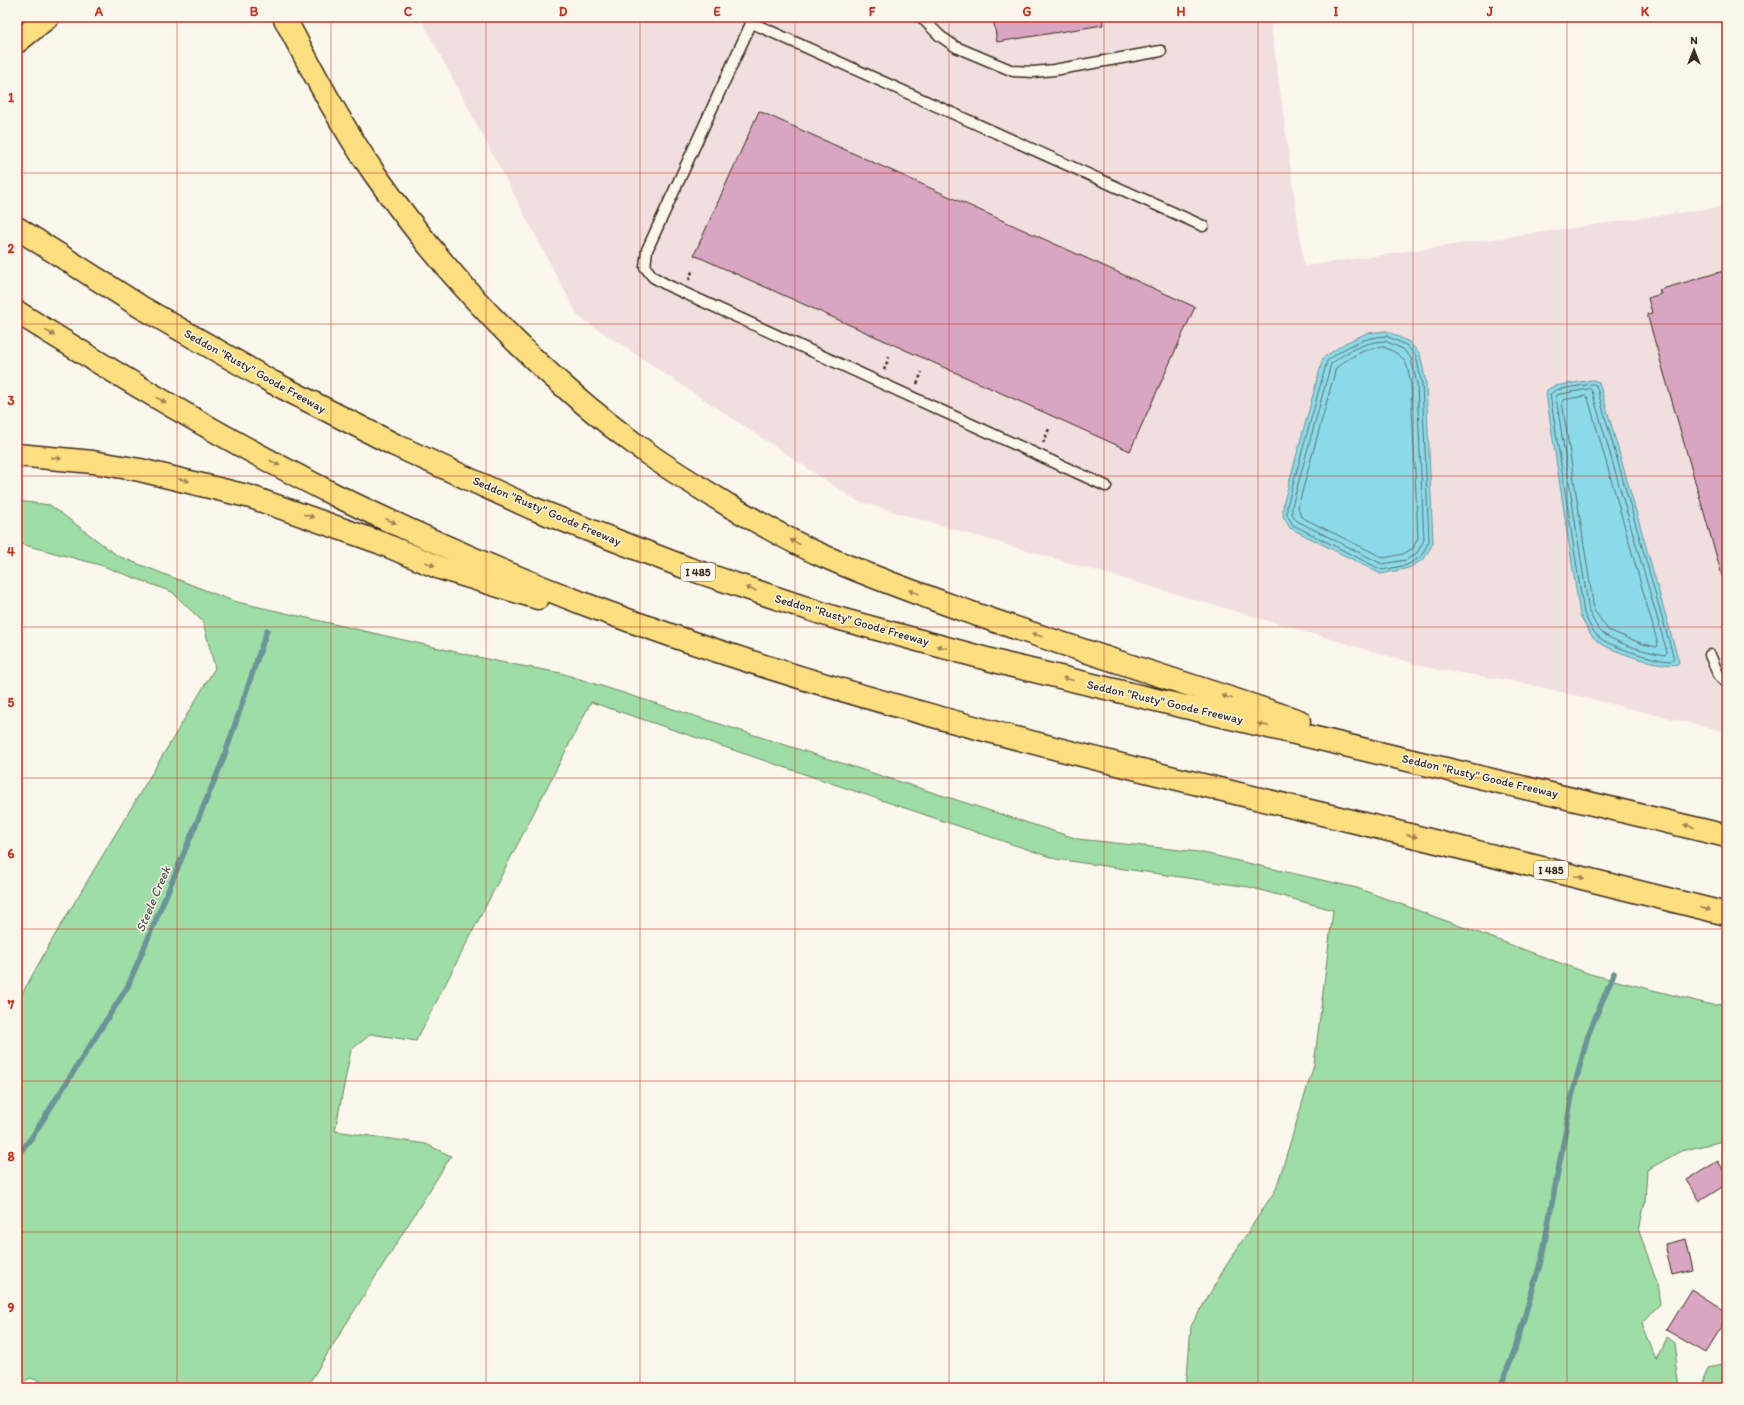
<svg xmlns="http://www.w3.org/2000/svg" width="1744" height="1405" font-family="Itim,sans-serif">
<rect width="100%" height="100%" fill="#fbf7ec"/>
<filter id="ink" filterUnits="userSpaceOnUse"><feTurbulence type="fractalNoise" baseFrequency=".025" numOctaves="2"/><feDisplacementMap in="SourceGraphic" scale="8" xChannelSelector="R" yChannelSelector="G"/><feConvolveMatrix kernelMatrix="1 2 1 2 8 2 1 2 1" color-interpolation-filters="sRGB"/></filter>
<g filter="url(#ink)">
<polygon fill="#f1dfdf" points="420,17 1270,17 1304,266 1727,206 1727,732 1520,682 1433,669 857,501 578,316"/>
<g fill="#9edda5" stroke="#6c8462">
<polygon points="17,501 50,505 118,556 233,601 500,662 561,673 1078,839 1199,852 1357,888 1590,974 1712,1005 1727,1004 1727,1140 1681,1151 1647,1170 1645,1202 1639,1231 1657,1283 1660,1304 1642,1323 1656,1358 1666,1337 1674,1343 1680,1388 1186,1388 1191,1326 1224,1269 1276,1189 1314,1065 1333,910 1249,887 1056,859 591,702 416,1041 371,1034 351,1050 335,1131 426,1144 451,1156 306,1388 58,1388 31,1378 17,1384 17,1003 49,945 215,668 203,622 172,592 100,565 17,543"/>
<polygon points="1727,1362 1727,1388 1707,1388 1702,1382 1709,1366"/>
</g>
<g fill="#8bdae9" stroke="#6b9498">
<polygon points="1387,331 1409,342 1420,354 1426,383 1433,543 1424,559 1409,568 1381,574 1290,528 1283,516 1283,505 1323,358 1345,343 1367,333"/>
<path d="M1593 380 1599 382 1679 662 1678 664C1661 668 1614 652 1600 643 1590 637 1585 624 1580 615L1546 394 1547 390 1554 386Z"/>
</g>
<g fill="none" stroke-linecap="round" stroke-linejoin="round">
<g stroke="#5b706f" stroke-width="1">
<path d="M1386 336 1406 345 1416 356 1422 384 1429 541 1421 557 1407 565 1382 570 1293 525 1287 515V506L1327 361C1345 347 1363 337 1386 336Z"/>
<path d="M1385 341 1403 349 1411 358 1417 384 1424 540 1417 553 1406 560 1382 564 1297 521 1292 514V506L1331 364C1347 351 1364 342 1385 341Z"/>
<path d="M1384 347C1408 358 1406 361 1411 385L1418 538 1413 548 1403 554 1384 558 1301 517 1298 507 1336 368C1350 356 1366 348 1384 347Z"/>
<path d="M1593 384 1596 385 1674 659 1672 661C1656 661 1615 648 1601 639 1593 633 1588 622 1584 613L1550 394 1556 390Z"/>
<path d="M1590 389 1592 391 1667 652 1665 655C1647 652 1621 645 1605 635 1597 630 1593 619 1589 612L1556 397 1557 395Z"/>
<polygon points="1586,396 1588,398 1658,644 1657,647 1643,644 1608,630 1594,610 1562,402 1564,400"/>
</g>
<g stroke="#6b9498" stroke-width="5.5">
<polyline points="17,1156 32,1137 128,986 223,760 267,630"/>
<polyline points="1500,1388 1515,1349 1542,1257 1572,1096 1588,1035 1614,973"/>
</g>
</g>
<g fill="#d9a6c1" stroke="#3b2a1e">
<polygon points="993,17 1102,17 1103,25 997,42"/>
<polygon points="759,111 1195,307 1130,451 694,255"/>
<polygon points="1727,270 1727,579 1723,579 1647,314 1652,313 1648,298 1661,294 1659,290"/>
<polygon points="1718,1161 1727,1176 1727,1184 1700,1201 1687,1180"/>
<polygon points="1686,1239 1693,1270 1672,1275 1665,1244"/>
<polygon points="1691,1289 1727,1312 1727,1319 1706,1353 1666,1330"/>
</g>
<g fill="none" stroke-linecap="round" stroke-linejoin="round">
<defs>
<g id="service">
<polyline points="754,17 647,250 645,267 653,277 667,285 1106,486"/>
<polyline points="921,17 940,36 956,47 1013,71 1033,72 1054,70 1161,51"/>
<polyline points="752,23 1203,226"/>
<polyline points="1710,655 1718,674 1727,683"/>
</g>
<g id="motorway">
<path d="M284 17C312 70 340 124 374 173 449 280 541 376 647 453 673 472 701 488 728 505 758 522 788 540 819 554 868 576 919 594 969 612 1078 650 1189 684 1299 721"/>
<polyline points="17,42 48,17"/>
<polyline points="17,228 141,307 272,382 395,445 532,508 687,568 833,617 1009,665 1727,836"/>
<path d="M17 312C121 377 225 440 335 495 417 535 501 572 587 605 847 703 1119 765 1389 830 1502 858 1614 886 1727 914"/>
<polyline points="17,455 93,462 140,470 251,497 381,543 440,568 538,598"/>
</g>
</defs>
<use href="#service" stroke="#3b2a1e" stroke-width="13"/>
<use href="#motorway" stroke="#3b2a1e" stroke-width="25"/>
<g stroke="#3b2a1e" stroke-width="2.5" stroke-dasharray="3 3" stroke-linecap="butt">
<polyline points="689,280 693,269"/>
<polyline points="884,370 889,357"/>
<polyline points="917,384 922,372"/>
<polyline points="1043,443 1049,429"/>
</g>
<use href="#service" stroke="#fbf7ec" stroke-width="10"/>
<use href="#motorway" stroke="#fddf80" stroke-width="22"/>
</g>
<defs><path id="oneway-solid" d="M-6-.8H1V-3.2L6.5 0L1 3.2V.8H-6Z"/></defs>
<g fill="#9c844f">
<use href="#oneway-solid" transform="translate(50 333) rotate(32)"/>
<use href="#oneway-solid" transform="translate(161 400) rotate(29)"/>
<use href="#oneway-solid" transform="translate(56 458) rotate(6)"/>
<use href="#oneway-solid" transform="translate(275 463) rotate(28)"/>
<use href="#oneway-solid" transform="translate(184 480) rotate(13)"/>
<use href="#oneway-solid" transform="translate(309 516) rotate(19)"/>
<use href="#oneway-solid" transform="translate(391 521) rotate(25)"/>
<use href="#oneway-solid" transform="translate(795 542) rotate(-153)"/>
<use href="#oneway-solid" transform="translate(430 564) rotate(23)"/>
<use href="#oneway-solid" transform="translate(751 589) rotate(-161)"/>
<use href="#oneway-solid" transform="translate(914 592) rotate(-160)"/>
<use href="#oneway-solid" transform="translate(1037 635) rotate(-162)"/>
<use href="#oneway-solid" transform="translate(942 647) rotate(-165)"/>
<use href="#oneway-solid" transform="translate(1068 679) rotate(-166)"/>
<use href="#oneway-solid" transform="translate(1227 697) rotate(-162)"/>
<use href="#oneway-solid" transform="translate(1263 725) rotate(-167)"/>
<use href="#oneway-solid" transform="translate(1689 826) rotate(-166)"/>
<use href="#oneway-solid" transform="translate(1412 836) rotate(14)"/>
<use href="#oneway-solid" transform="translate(1579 877) rotate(14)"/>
<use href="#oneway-solid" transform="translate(1705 909) rotate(14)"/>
</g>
</g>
<path fill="none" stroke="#c8321e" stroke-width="1" stroke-opacity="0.55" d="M177 17V1388M331 17V1388M486 17V1388M640 17V1388M795 17V1388M949 17V1388M1104 17V1388M1258 17V1388M1413 17V1388M1567 17V1388M17 173H1727M17 324H1727M17 476H1727M17 627H1727M17 778H1727M17 929H1727M17 1081H1727M17 1232H1727"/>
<g text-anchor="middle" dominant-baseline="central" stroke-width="3" stroke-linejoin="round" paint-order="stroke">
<g fill="#fbf7ec" stroke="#75685c" stroke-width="1">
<rect x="681" y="563" width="34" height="18" rx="3"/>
<rect x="1534" y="861" width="34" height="18" rx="3"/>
</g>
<g font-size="11" font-weight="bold" fill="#3b2a1e">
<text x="698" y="572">I 485</text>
<text x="1551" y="870">I 485</text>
</g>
<g font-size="12" fill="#3b2a1e" stroke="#fbf7ec">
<text transform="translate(255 371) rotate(29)">Seddon "Rusty" Goode Freeway</text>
<text transform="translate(547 511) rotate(23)">Seddon "Rusty" Goode Freeway</text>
<text transform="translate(852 620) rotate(16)">Seddon "Rusty" Goode Freeway</text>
<text transform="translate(1165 702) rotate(13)">Seddon "Rusty" Goode Freeway</text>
<text transform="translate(1480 776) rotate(13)">Seddon "Rusty" Goode Freeway</text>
</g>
<g font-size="13" font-style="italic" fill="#4f5651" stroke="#fbf7ec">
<text transform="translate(153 899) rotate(-67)">Steele Creek</text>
</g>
</g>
<rect width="1744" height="1405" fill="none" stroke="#fbf7ec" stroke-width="44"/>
<g transform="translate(1694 50)" stroke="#fbf7ec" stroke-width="3" paint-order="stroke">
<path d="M0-3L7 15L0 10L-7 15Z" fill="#3b2a1e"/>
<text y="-6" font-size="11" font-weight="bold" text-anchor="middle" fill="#3b2a1e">N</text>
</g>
<rect x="22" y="22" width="1700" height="1361" fill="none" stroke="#c8321e" stroke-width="1.5"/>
<g font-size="13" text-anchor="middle" font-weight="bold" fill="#c8321e">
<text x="99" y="16">A</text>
<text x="254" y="16">B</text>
<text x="408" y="16">C</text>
<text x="563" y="16">D</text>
<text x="717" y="16">E</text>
<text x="872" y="16">F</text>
<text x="1027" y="16">G</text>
<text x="1181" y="16">H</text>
<text x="1336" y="16">I</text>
<text x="1490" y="16">J</text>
<text x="1645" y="16">K</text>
<text x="11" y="102">1</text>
<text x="11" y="253">2</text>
<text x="11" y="405">3</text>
<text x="11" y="556">4</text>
<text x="11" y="707">5</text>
<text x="11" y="858">6</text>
<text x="11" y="1009">7</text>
<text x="11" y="1161">8</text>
<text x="11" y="1312">9</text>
</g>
</svg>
